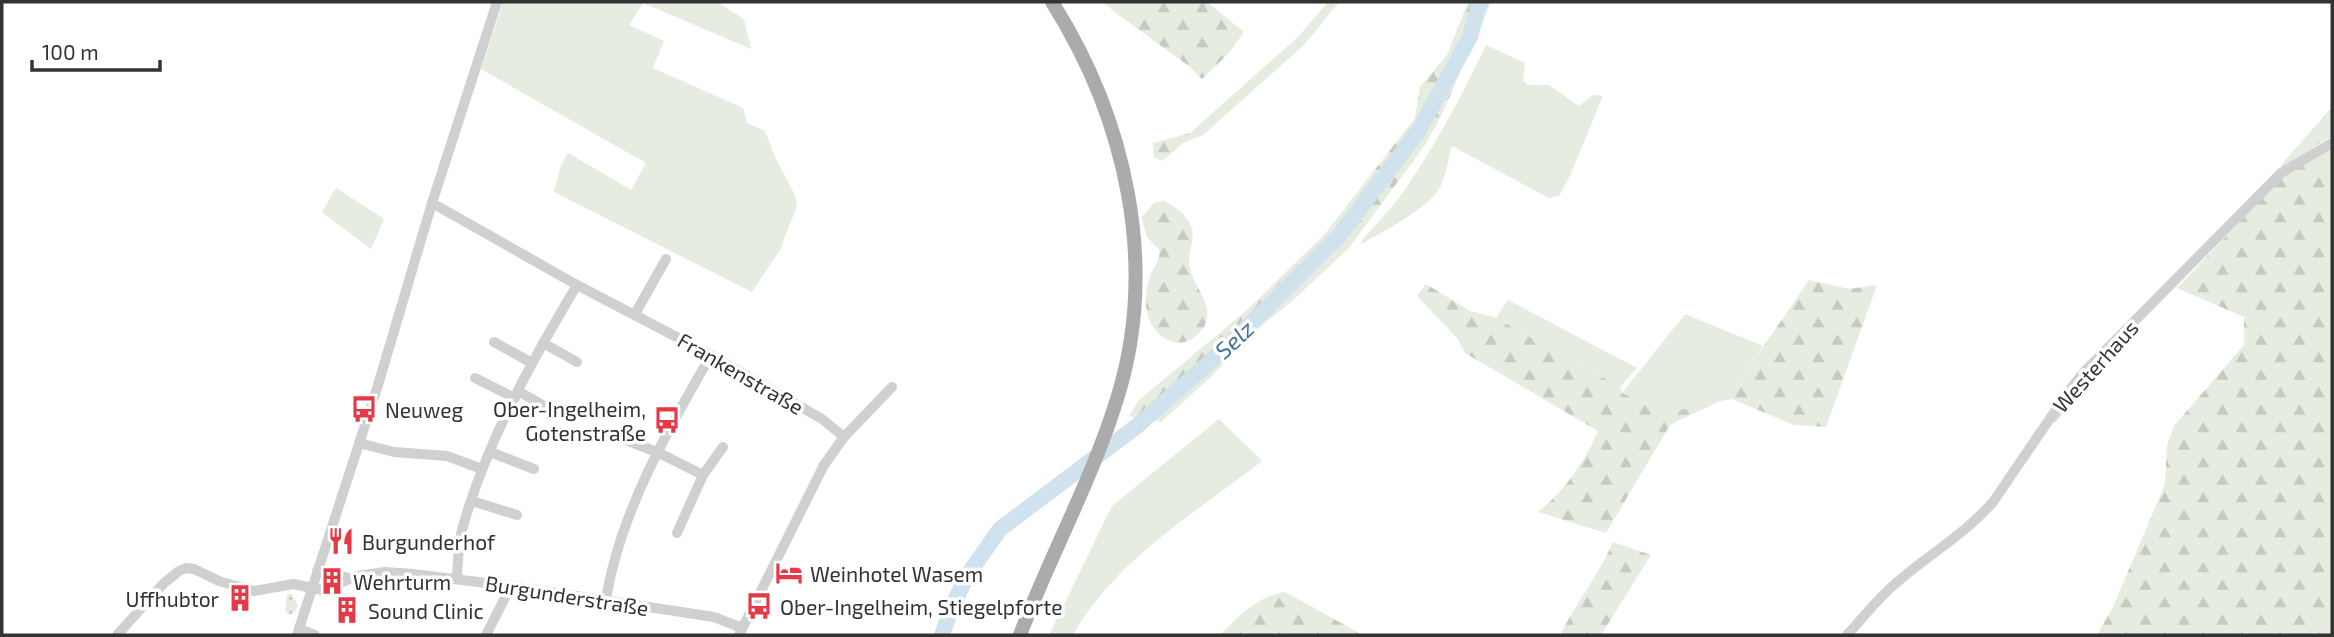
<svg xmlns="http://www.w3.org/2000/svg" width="2334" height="637" font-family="'Exo 2',sans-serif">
<defs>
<pattern id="forest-firs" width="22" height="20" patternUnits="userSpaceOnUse" patternTransform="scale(1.75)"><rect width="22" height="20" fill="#e6ecdf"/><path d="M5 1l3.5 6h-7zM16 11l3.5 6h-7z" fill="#c6cbc0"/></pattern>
<pattern id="park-dots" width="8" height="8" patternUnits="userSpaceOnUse" patternTransform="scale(1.75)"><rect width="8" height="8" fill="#e6ecdf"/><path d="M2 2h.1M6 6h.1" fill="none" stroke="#c6cbc0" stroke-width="1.8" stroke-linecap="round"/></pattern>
</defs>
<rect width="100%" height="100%" fill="#fff"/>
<g fill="#e6ecdf">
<polygon points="503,2 717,2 744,19 751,49 643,3 629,25 664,41 653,68 743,108 747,123 765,131 776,159 795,195 797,206 780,250 752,292 554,192 561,165 568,153 631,190 646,163 481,69"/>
<polygon points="1102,2 1139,2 1124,19"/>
<polygon points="1328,2 1339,2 1305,44 1203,135 1193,139 1190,133 1298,37"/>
<path d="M1486 45 1525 63 1523 80 1528 85H1549L1579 106 1593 95 1603 96 1569 178 1559 196 1549 198 1452 146C1448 159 1446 177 1439 189 1428 208 1381 233 1361 244L1362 240C1376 224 1392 208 1404 191 1436 144 1462 96 1486 45Z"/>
<polygon points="336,188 384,219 371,249 322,212"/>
<polygon points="1508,300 1637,368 1620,387 1496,318"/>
<polygon points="1685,314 1763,346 1737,385 1701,404 1667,414 1622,393"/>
<path d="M1219 419 1262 461C1194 514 1117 558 1073 635H1049L1112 506Z"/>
</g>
<g fill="url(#forest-firs)">
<polygon points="1139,2 1207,2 1244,32 1228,54 1202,79 1189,66 1124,19"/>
<polygon points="1468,2 1491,2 1441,116 1425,145 1348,249 1291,302 1247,337 1213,375 1161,422 1129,416 1139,400 1246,311 1324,235 1415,118 1420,87 1447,55"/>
<polygon points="2332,107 2332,137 2320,143 2284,168 2281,165"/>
<polygon points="1190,133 1193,139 1183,143 1162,161 1154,157 1153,143"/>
<polygon points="2332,147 2332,635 2097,635 2113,607 2165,484 2167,445 2174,426 2244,345 2244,317 2177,288 2289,170"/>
<path d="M1164 201C1176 207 1186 214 1191 226 1196 237 1188 251 1189 263 1191 285 1213 301 1206 322 1205 328 1201 330 1197 335 1179 352 1155 338 1148 316 1144 303 1146 287 1151 274 1155 266 1161 259 1159 249 1148 241 1144 230 1142 217L1154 203Z"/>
<path d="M1809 280 1849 289 1877 285 1826 427 1794 425 1732 399 1718 402 1670 425 1606 533 1538 512C1565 490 1584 463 1598 431L1465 353 1458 339 1417 296 1426 284 1470 311 1496 318 1620 387 1622 393 1667 414 1701 404 1737 385Z"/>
<path d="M1613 542 1651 555 1601 635H1560C1576 603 1598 576 1613 542Z"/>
<path d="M1285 592 1361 634 1220 635C1238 617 1259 595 1285 592Z"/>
</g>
<polygon fill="url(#park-dots)" points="291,593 297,604 296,611 290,615 285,611 287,595"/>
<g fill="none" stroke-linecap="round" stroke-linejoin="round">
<g stroke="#cfe2ee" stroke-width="2.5">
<polyline points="2098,366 2119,344"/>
<polyline points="2091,375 2094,371"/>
<polyline points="2055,421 2087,379"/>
</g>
<polyline stroke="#cfe2ee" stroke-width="16" points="942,635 951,609 967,576 1000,529 1137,426 1229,345 1339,236 1419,130 1470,37 1480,2"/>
<g stroke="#d0d0d0" stroke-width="10">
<polyline points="432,203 577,285 711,355 822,419 844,437"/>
<polyline points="635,314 666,259"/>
<polyline points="494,342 532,363"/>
<polyline points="543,343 577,362"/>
<polyline points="475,378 515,398"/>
<polyline points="518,391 553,411"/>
<polyline points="613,435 659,453 703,475"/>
<polyline points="359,443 394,452 447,456 482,469"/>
<polyline points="490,452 534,469"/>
<polyline points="472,501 517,515"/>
<polyline points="677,533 703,475 723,447"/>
<polyline points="317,571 349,578"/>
<path d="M457 578C458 563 458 545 462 530 486 443 531 362 577 285"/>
<path d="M606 600C619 515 668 429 711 355"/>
<polyline points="299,629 315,635"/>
<polyline points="117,635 164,583 179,571 186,568 194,569 219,581 254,591 293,584 322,590 357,576 385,572 413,574 511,586 714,617 742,628"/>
<polyline points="297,635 378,385 432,203 497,2"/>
<polyline points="486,635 511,586"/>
<polyline points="739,635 824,465 844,437 892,387"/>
<path d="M1847 635C1863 618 1878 598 1896 583 1928 555 1964 535 1993 502L2068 392 2085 371 2281 173 2332 143"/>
</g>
<path stroke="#ababab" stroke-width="14" d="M1020 635C1050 556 1092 480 1117 399 1159 265 1126 119 1052 2"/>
</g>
<defs>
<symbol id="bus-bare" viewBox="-9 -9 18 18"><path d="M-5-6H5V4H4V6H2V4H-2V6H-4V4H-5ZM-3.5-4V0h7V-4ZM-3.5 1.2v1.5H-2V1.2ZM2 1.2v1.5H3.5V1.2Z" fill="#e63946" stroke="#fff" stroke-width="2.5" paint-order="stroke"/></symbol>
<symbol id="restaurant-bare" viewBox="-9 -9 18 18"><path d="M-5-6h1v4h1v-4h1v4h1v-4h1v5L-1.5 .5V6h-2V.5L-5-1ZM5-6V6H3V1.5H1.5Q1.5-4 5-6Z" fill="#e63946" stroke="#fff" stroke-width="2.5" paint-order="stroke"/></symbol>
<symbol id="hotel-bare" viewBox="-9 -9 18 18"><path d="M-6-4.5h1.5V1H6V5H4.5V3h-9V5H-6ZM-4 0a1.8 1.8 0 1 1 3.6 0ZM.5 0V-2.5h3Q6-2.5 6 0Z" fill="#e63946" stroke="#fff" stroke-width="2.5" paint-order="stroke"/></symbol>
<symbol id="building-bare" viewBox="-9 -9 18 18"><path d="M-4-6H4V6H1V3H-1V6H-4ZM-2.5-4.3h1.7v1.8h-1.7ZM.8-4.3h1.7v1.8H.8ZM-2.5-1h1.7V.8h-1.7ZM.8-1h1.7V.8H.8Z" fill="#e63946" stroke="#fff" stroke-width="2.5" paint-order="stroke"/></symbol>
</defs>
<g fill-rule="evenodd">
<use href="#bus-bare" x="345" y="390" width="38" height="38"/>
<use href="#bus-bare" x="648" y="401" width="38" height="38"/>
<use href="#restaurant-bare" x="322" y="522" width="38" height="38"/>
<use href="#hotel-bare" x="770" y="554" width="38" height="38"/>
<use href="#building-bare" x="313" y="562" width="38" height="38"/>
<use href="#building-bare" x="221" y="579" width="38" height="38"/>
<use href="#bus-bare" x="740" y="587" width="38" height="38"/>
<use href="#building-bare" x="328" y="591" width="38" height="38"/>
</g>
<g text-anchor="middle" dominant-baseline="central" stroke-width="7" stroke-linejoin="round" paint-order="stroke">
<g font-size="21" fill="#333" stroke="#fff">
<text transform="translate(2095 366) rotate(-48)">Westerhaus</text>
<text transform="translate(741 373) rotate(30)">Frankenstraße</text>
<text transform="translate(567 595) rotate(9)">Burgunderstraße</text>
</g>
<g font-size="21" fill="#333" stroke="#fff" text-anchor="start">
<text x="646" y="408" text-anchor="end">Ober-Ingelheim,<tspan x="646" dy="24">Gotenstraße</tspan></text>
<text x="385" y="409">Neuweg</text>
<text x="362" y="541">Burgunderhof</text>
<text x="810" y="573">Weinhotel Wasem</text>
<text x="353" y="581">Wehrturm</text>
<text x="219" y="598" text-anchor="end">Uffhubtor</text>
<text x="780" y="606">Ober-Ingelheim, Stiegelpforte</text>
<text x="368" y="610">Sound Clinic</text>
</g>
<g font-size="23" font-style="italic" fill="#3f7597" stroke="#fff">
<text transform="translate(1234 339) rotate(-43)">Selz</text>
</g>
</g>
<rect width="2334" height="637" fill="none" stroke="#333333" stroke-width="7"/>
<path d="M32 60v10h128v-10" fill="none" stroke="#333333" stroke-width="3.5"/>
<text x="42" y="60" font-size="21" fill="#333333" stroke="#ffffff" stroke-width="5" paint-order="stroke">100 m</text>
</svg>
